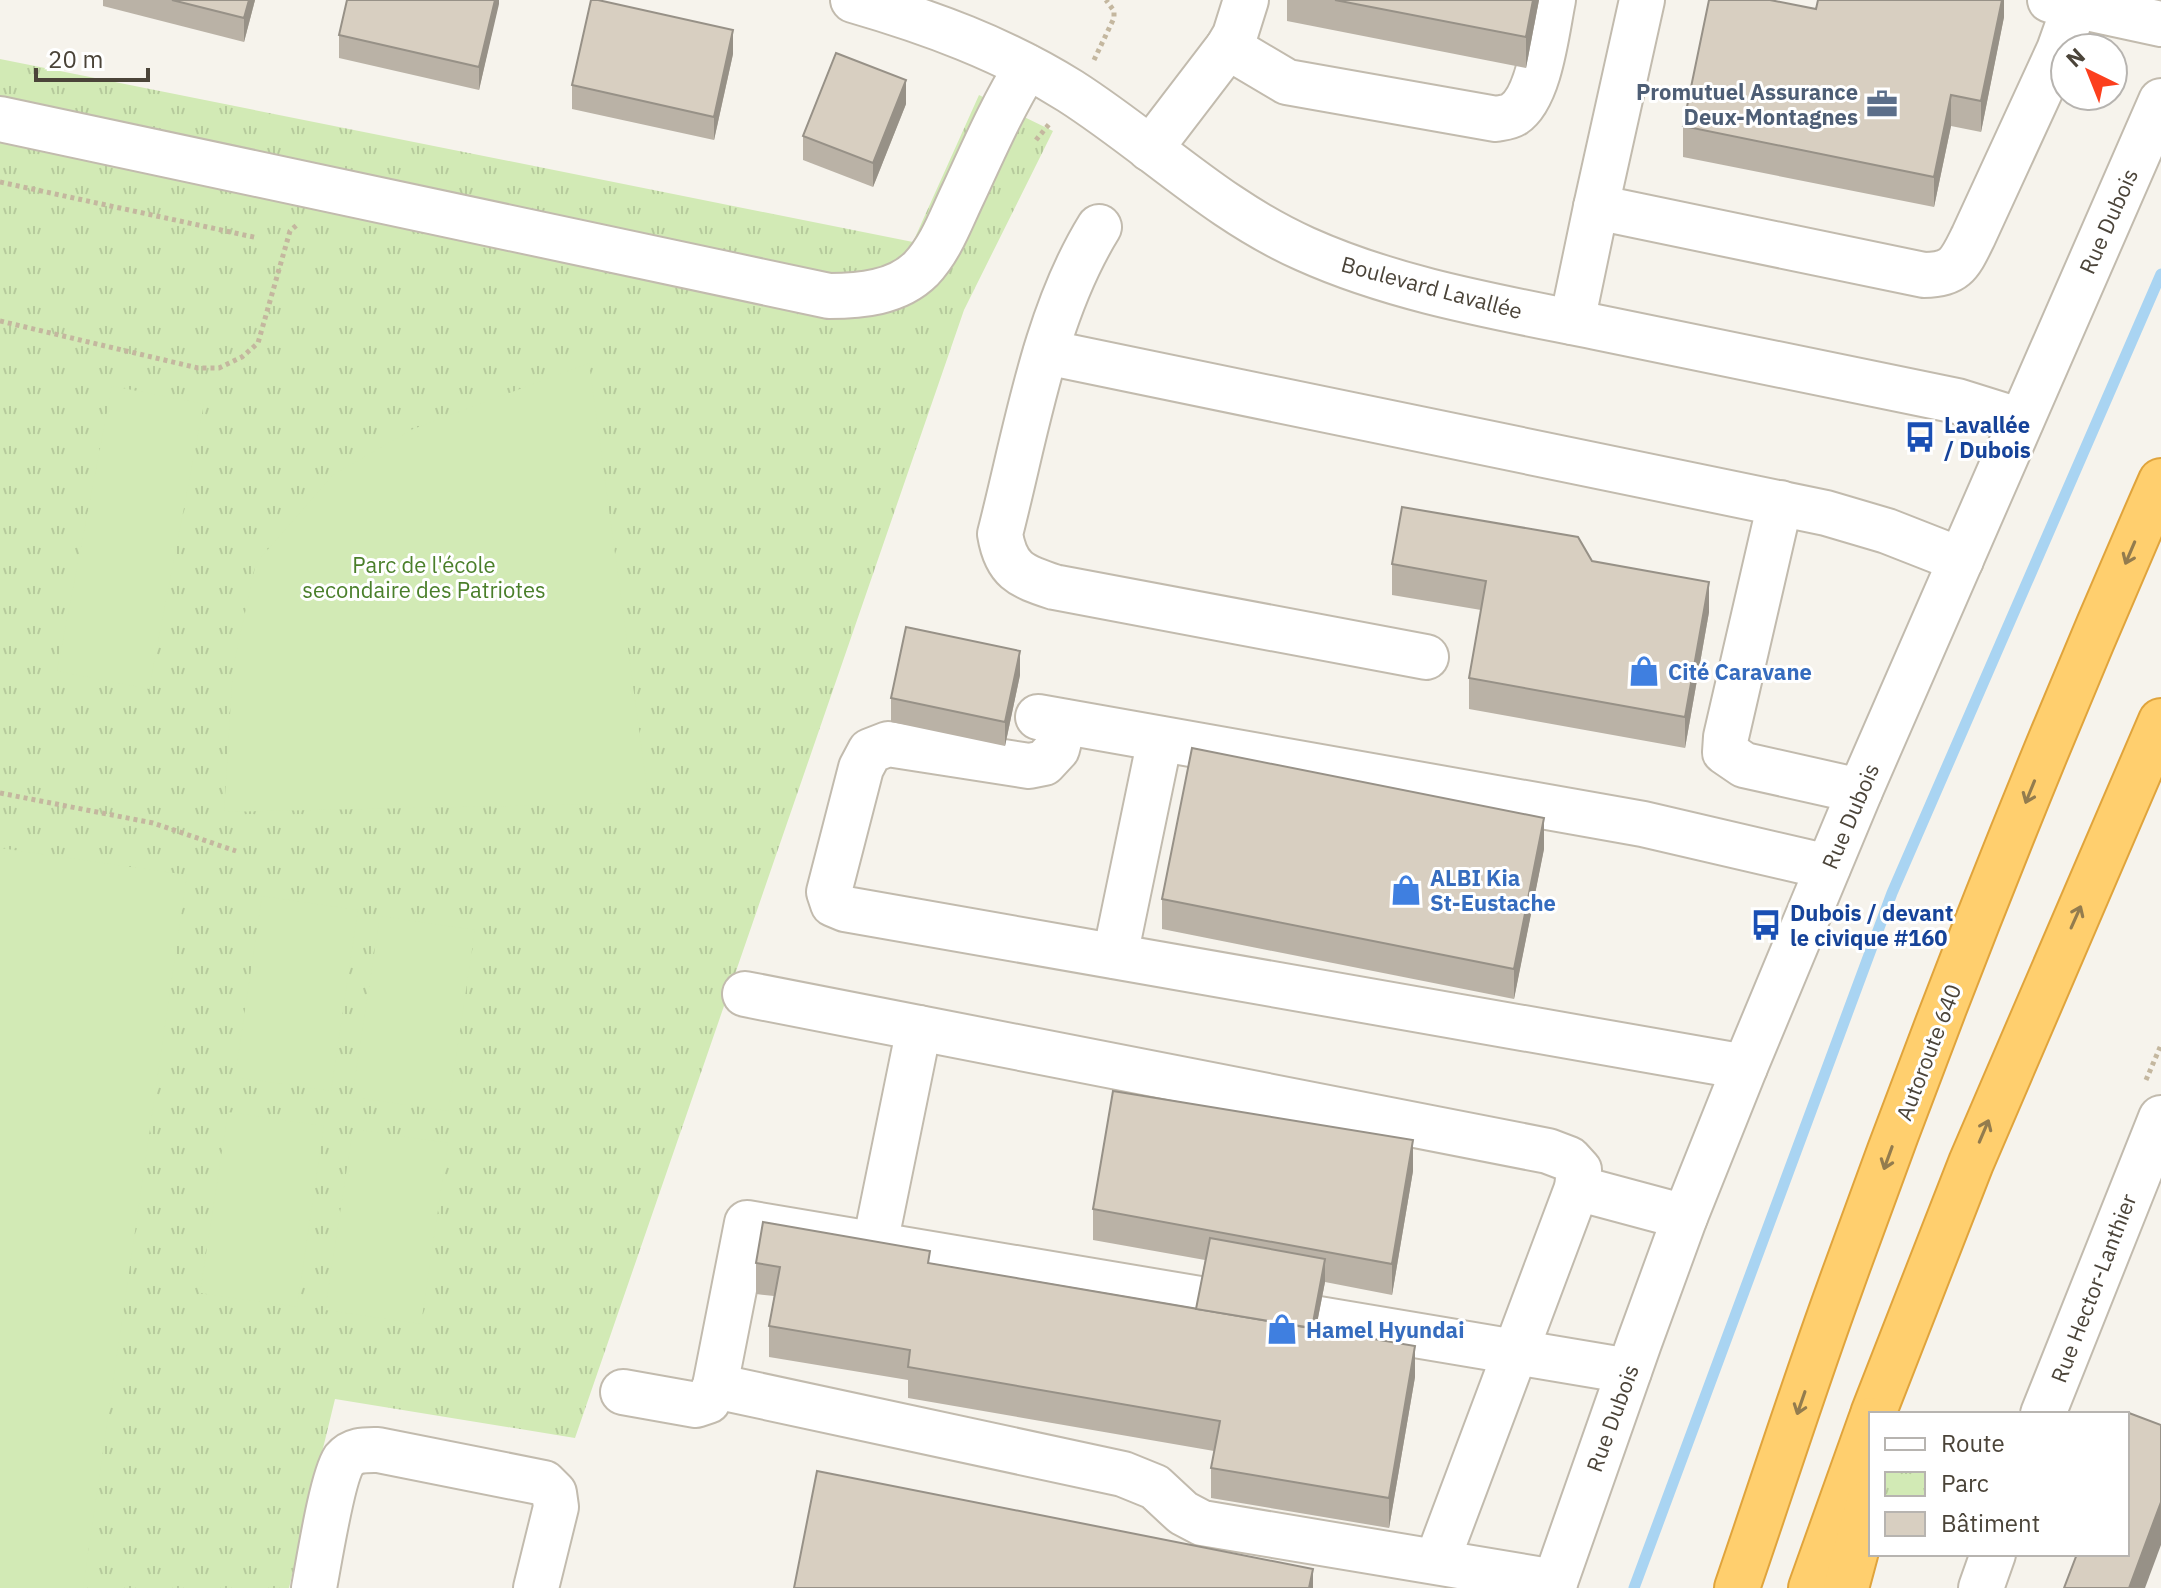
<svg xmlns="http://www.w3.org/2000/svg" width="2161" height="1588" font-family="'IBM Plex Sans',sans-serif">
<defs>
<pattern id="park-tufts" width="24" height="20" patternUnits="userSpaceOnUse" patternTransform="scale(2)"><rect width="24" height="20" fill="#d2eab5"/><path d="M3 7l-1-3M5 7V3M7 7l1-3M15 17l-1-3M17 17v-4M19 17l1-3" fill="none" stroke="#b6ca9c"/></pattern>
</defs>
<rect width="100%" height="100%" fill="#f6f3ec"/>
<polygon fill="url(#park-tufts)" points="0,59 913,242 979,95 1053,131 964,310 575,1438 335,1399 289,1588 0,1588"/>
<g fill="#d2eab5">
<polygon points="589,363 649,803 224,812 233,667 256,563 333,475 413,429"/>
<polygon points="112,386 204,404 149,689 57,671"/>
<polygon points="0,848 187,875 83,1588 0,1588"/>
<polygon points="262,896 358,910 331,1091 235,1077"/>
<polygon points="380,916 475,930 448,1111 352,1097"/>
<polygon points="228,1112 324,1126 297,1307 200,1293"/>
<polygon points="353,1129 448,1143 421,1324 325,1310"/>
</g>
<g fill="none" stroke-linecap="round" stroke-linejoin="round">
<polyline stroke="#a9d4f2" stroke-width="11" points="1634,1588 1892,893 2161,274"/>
<defs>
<g id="minor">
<path d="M853 0C929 22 1003 49 1070 91 1150 142 1217 210 1305 249 1396 290 1498 307 1596 327 1717 352 1837 377 1957 401L2021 421"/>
<polyline points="2050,0 2161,24"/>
<path d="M1228 47 1287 82 1496 119C1501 118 1510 117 1514 114 1540 97 1547 29 1553 0"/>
<path d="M0 119 829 296C860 296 897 293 921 269 941 248 951 219 963 194 983 151 1002 107 1027 67"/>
<polyline points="1150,149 1228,47 1235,35 1246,0"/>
<polyline points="1596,207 1642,0"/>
<path d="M1099 227C1044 316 1026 433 1000 534 1006 570 1020 576 1054 587L1426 657"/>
<path d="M1572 322 1596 207 1924 275C1956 275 1960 263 1973 237L2059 50 2075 5"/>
<polyline points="1046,352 1826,513 1887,531 1961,560"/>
<polyline points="1780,503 1726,737 1725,752 1744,765 1860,791"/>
<polyline points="1038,717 1643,824 1828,867"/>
<polyline points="1064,722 1057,749 1044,763 1029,766 888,744 870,751 861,768 829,892 833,904 845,909 1745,1067"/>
<polyline points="1115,956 1160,739"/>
<polyline points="745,994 1548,1151 1569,1159 1579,1170 1577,1188 1437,1561"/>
<polyline points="1577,1188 1685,1217"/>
<polyline points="875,1244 919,1028"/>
<polyline points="715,1386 1123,1474 1155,1487 1183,1513 1202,1523 1555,1582"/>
<polyline points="623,1392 696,1405 708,1401 715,1386 747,1223 1629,1371"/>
<polyline points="2043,1414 2161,1118"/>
<path d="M314 1588C319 1562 332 1478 344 1460 353 1449 366 1450 378 1450L544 1483 554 1493 556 1507 536 1588"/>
<polyline points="1553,1588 1639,1343 1685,1217 1745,1067 1860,791 2161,101"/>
<polyline points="1981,1588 1993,1554"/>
</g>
<g id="highway">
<polyline points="1873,1414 1971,1163 2161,721"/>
<path d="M1737 1588C1771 1489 1803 1389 1839 1290 1937 1017 2044 747 2161 481"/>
<polyline points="1811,1588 1871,1420"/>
<polyline points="1846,1588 1869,1502"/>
</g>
</defs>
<use href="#minor" stroke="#c2bbae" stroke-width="48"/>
<use href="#highway" stroke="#e0a43c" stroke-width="48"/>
<g stroke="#c4b79f" stroke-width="5" stroke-dasharray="4 4" stroke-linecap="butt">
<polyline points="1094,60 1114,18 1114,11 1106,0"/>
<polyline points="1036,140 1050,123"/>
<polyline points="0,182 258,238"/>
<polyline points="0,321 198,368 219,368 242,357 258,343 290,231 299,223"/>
<polyline points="0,793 153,823 236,851"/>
<polyline points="2146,1080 2161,1045"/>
</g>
<use href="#minor" stroke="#fff" stroke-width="44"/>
<use href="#highway" stroke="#ffcf6e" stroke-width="44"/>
</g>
<g fill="#bab2a6">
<polygon points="103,0 255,0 244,42 103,6"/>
<polygon points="499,0 479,90 339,58 339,35"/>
<polygon points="1287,0 1539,0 1526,68 1287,21"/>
<polygon points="2004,0 2004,17 1981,132 1951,126 1934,207 1683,157 1683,126 1816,9"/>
<polygon points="733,54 714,140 572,109 572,85"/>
<polygon points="906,104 873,187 803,160 803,136"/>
<polygon points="1592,561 1709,612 1685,748 1469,709 1469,678 1481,610 1392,595 1392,564"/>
<polygon points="1020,675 1005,746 891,722 891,698"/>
<polygon points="1544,849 1514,999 1162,929 1162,899"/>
<polygon points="1413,1171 1392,1295 1325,1282 1316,1329 1415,1377 1389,1528 1211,1498 1211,1468 1214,1451 908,1398 908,1380 769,1357 769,1326 774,1296 756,1294 756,1263 930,1263 1196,1308 1205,1260 1093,1240 1093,1209"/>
</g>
<g fill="#979187">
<polygon points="249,0 255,0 244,42 244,18"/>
<polygon points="495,0 499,0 499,4 479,90 479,67"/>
<polygon points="1533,0 1539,0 1526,68 1526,37"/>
<polygon points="2002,0 2004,0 2004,17 1981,132 1981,101"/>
<polygon points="733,30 733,54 714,140 714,117"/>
<polygon points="906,80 906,104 873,187 873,163"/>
<polygon points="1951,95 1951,126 1934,207 1934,177"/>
<polygon points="1709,582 1709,612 1685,748 1685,717"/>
<polygon points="1020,651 1020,675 1005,746 1005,722"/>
<polygon points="1544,818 1544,849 1514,999 1514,969"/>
<polygon points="1413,1140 1413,1171 1392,1295 1392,1264"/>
<polygon points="1325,1259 1325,1282 1310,1358 1310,1335"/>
<polygon points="1415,1346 1415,1377 1389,1528 1389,1498"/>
<polygon points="2161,1502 2161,1545 2145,1588 2129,1588"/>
<polygon points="1313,1569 1313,1588 1309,1588"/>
</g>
<g fill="#d8cfc1" stroke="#979187" stroke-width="2">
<polygon points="172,0 249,0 244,18"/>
<polygon points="347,0 495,0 479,67 339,35"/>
<polygon points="591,0 598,0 733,30 714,117 572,85"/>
<polygon points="1335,0 1533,0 1526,37"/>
<polygon points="1709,0 1770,0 1816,9 1818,0 2002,0 1981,101 1951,95 1934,177 1683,126"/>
<polygon points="836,53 906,80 873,163 803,136"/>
<polygon points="1402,507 1578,537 1592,561 1709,582 1685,717 1469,678 1486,581 1392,564"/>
<polygon points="906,627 1020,651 1005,722 891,698"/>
<polygon points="1192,748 1544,818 1514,969 1162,899"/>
<polygon points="1113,1091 1413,1140 1392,1264 1093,1209"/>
<polygon points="763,1222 930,1251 928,1263 1415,1346 1389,1498 1211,1468 1220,1421 908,1367 910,1350 769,1326 780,1267 756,1263"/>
<polygon points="1210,1238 1325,1259 1312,1328 1196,1309"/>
<polygon points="2129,1413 2161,1425 2161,1502 2129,1588 2064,1588 2077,1554 2127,1554 2127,1418"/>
<polygon points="817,1471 1313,1569 1309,1588 794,1588"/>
</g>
<defs><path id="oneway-shaft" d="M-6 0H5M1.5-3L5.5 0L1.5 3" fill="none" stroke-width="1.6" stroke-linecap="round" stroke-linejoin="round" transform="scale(2)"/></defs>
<g stroke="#937c4e">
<use href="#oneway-shaft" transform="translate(2130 553) rotate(113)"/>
<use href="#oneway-shaft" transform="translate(2030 792) rotate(112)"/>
<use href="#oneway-shaft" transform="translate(2076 917) rotate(-66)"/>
<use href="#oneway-shaft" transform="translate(1984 1131) rotate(-67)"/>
<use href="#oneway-shaft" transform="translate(1888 1158) rotate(110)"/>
<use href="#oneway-shaft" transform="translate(1801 1403) rotate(109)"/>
</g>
<defs>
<symbol id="office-bare" viewBox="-9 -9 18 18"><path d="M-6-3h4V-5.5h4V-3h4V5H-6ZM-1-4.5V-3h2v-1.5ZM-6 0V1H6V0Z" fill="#5c6f8a" stroke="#fff" stroke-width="2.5" paint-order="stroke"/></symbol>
<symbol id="bus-bare" viewBox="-9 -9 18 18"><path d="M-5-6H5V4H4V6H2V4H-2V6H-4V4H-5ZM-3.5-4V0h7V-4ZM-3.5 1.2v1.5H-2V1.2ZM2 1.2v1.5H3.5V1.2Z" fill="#1a4fb4" stroke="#fff" stroke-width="2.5" paint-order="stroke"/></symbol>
<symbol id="shop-bare" viewBox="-9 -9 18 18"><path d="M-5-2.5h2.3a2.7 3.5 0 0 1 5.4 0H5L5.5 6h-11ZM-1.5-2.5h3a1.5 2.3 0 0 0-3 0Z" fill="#3f7fe0" stroke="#fff" stroke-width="2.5" paint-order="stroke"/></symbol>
</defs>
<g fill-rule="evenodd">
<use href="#office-bare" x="1860" y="82" width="44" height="44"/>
<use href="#bus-bare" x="1898" y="415" width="44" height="44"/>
<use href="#shop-bare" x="1622" y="649" width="44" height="44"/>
<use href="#shop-bare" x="1384" y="868" width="44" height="44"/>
<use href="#bus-bare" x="1744" y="903" width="44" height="44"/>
<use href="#shop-bare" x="1260" y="1307" width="44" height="44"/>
</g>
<g text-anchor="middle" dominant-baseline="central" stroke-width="6" stroke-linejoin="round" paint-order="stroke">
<g font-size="22" font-weight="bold" fill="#4e5e75" stroke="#fff" text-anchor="end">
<text x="1858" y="91">Promutuel Assurance<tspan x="1858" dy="25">Deux-Montagnes</tspan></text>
</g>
<g font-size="22" fill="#4b4439" stroke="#fff">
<text transform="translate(2108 221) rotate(-66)">Rue Dubois</text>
<text transform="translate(1432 287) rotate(15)">Boulevard Lavallée</text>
<text transform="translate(1850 816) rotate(-67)">Rue Dubois</text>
<text transform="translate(1928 1052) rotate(-69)">Autoroute 640</text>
<text transform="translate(2093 1288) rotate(-69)">Rue Hector-Lanthier</text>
<text transform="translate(1612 1418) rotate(-70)">Rue Dubois</text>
</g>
<g font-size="22" font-weight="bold" fill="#164399" stroke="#fff" text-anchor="start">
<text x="1944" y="424">Lavallée<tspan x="1944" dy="25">/ Dubois</tspan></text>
<text x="1790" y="912">Dubois / devant<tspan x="1790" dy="25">le civique #160</tspan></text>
</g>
<g font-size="22" fill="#4a7f2a" stroke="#fff">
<text x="424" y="564">Parc de l'école<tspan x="424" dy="25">secondaire des Patriotes</tspan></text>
</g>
<g font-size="22" font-weight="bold" fill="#366cbe" stroke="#fff" text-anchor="start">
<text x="1668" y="671">Cité Caravane</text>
<text x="1430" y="877">ALBI Kia<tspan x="1430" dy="25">St-Eustache</tspan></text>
<text x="1306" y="1329">Hamel Hyundai</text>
</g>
</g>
<rect x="1869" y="1412" width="260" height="144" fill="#ffffff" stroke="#b7b4b0" stroke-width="2"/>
<rect x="1885" y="1438" width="40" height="12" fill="#ffffff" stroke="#b7b4b0" stroke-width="2"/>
<text x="1941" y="1452" font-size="24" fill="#4b4439">Route</text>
<rect x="1885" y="1472" width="40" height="24" fill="url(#park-tufts)" stroke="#b7b4b0" stroke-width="2"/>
<text x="1941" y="1492" font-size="24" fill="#4b4439">Parc</text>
<rect x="1885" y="1512" width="40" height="24" fill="#d8cfc1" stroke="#b7b4b0" stroke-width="2"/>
<text x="1941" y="1532" font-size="24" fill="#4b4439">Bâtiment</text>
<g transform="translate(2089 72) rotate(317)"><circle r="38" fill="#ffffff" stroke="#b7b4b0" stroke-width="2"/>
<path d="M0-6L14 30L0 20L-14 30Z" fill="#fc3f1d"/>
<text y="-12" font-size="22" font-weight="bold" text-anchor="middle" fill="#4b4439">N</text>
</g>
<path d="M36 68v12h112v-12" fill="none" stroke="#4b4439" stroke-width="4"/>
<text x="48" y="68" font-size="24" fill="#4b4439" stroke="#ffffff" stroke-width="6" paint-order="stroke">20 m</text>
</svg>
